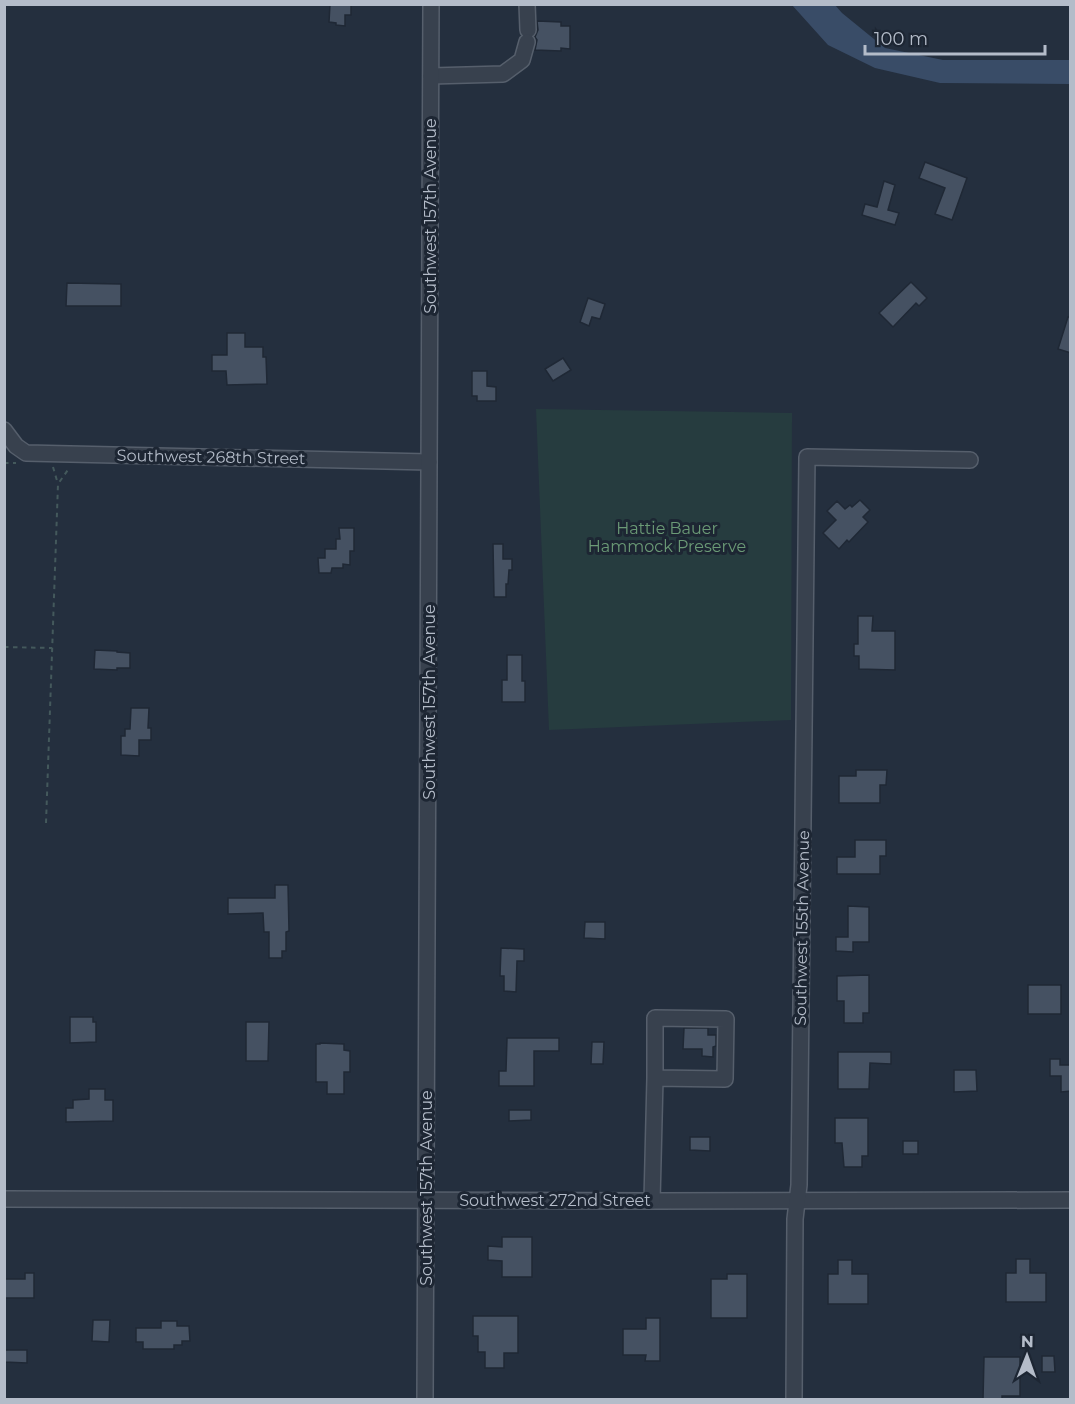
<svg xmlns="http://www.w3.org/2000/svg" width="1075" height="1404" font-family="Montserrat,sans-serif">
<rect width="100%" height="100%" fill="#242f3e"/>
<polygon fill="#263c3f" points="536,409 792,413 791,720 549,730"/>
<polygon fill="#394c67" points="792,5 835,5 842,13 885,48 943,60 1070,60 1070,84 940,83 875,68 828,45"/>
<g fill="#455162" stroke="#1f2835" stroke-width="1.5">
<polygon points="330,4 351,4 351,15 345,15 345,26 336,25 336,23 329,22"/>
<polygon points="537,21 561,22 561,26 570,26 570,49 561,48 561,51 535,50 537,40 535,37 538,30"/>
<polygon points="925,162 967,178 952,220 935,214 945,188 919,178"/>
<polygon points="884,181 895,185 888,210 899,213 895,225 862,215 865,204 877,207"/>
<polygon points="911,282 927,298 919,306 916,303 893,327 879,313"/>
<polygon points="67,283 121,284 121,306 66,306"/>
<polygon points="588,298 605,304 600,319 592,317 589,326 580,322"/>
<polygon points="1068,317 1071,317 1071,353 1058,349"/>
<polygon points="227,333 245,333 245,347 263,347 263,357 266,357 267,384 227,385 226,371 212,371 212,355 227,355"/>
<polygon points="563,358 571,370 553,381 545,369"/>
<polygon points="472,371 487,371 487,386 496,387 496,401 477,401 477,396 472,396"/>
<polygon points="860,500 870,510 863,517 868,522 849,542 847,540 839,549 823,533 836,520 827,511 837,501 845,509 850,505 852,507"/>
<polygon points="339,528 354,528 354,551 350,551 350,565 343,564 343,568 332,568 331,573 319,573 318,558 325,558 325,549 336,549 336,539 340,539"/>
<polygon points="493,544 503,544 503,559 512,559 512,570 509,570 508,584 506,584 506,597 494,597"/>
<polygon points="858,616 873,616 872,631 895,631 895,670 859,669 859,656 854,656 854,644 858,644"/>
<polygon points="95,650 117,651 117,652 130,653 130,668 117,668 117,670 94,669"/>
<polygon points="507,655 522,655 522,681 525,681 525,702 502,702 502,680 507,680"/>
<polygon points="131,708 149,708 148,728 151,728 151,740 139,740 139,756 121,755 121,736 125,736 125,729 130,729"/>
<polygon points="856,770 887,770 886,785 880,785 880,803 839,803 839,776 856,776"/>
<polygon points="855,840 886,840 886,856 880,856 880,874 837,874 837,857 855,857"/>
<polygon points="275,885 288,885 289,931 286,932 286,951 282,951 282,958 269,958 269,932 264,932 263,913 228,914 228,898 275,898"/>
<polygon points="848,906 869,907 869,942 853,942 853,952 836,951 836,937 848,937"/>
<polygon points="585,922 605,922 605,939 584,938"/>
<polygon points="501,948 524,949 524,961 517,961 516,992 504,991 504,976 500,976"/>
<polygon points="869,975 869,1013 863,1013 863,1023 844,1023 844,1001 837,1001 837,976"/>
<rect x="1028" y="985" width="33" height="29"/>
<polygon points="70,1017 93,1017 93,1022 96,1022 96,1042 70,1043"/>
<polygon points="246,1022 269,1022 268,1061 246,1061"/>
<polygon points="684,1028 708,1028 708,1035 716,1035 716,1046 713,1047 713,1057 702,1056 702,1049 683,1049"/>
<polygon points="507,1038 559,1038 559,1051 534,1051 534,1086 499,1086 499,1071 506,1071"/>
<polygon points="592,1042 604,1042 603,1064 591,1064"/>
<polygon points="320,1043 344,1044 344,1050 350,1051 350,1072 344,1072 344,1094 327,1094 327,1082 316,1082 316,1044 320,1044"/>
<polygon points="838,1052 891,1052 891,1064 870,1063 869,1089 838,1089"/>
<polygon points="1050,1059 1060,1059 1060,1065 1071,1065 1071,1091 1061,1092 1061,1076 1050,1076"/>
<polygon points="954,1070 976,1070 977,1091 954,1092"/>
<polygon points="89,1089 105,1089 105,1100 113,1100 113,1121 66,1122 66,1108 73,1108 73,1100 89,1099"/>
<polygon points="509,1110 531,1110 531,1120 509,1121"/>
<polygon points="835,1118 868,1118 868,1156 862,1156 862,1167 844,1167 842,1143 835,1143"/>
<polygon points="690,1137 710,1137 710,1151 690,1150"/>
<rect x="903" y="1141" width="15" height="13"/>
<polygon points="502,1237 532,1237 532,1277 502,1277 502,1261 488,1260 488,1246 502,1247"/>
<polygon points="1016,1259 1030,1259 1030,1273 1046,1273 1046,1302 1006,1302 1006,1273 1016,1273"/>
<polygon points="838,1260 852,1260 852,1274 868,1274 868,1304 828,1304 828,1274 838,1274"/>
<polygon points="25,1273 34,1273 34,1298 4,1298 4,1279 25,1279"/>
<polygon points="727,1274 747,1274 747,1318 711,1318 711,1279 727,1279"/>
<polygon points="473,1316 518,1316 518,1353 504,1353 504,1368 485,1368 485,1352 478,1352 478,1336 473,1336"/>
<polygon points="646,1318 660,1318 660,1361 645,1361 646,1355 623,1355 623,1329 646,1329"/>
<polygon points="93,1320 110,1320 109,1342 92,1341"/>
<polygon points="161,1321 177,1321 177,1326 189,1326 190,1341 182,1341 182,1345 174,1345 174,1349 143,1349 143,1342 136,1342 136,1328 161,1328"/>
<polygon points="4,1350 27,1350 27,1363 4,1362"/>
<polygon points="1042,1356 1054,1356 1055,1372 1042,1372"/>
<polygon points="984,1357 1020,1357 1020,1396 1002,1396 1002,1400 983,1400"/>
</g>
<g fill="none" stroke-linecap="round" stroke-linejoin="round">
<defs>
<g id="minor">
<polyline points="527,4 528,30"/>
<polyline points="431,76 503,74 522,60 527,42"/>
<polyline points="4,430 16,446 26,453 429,462"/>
<polyline points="4,1199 652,1201 1070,1200"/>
<polyline points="652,1201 655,1078 655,1018 726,1019 725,1079 655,1078"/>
<polyline points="425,1400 431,4"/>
<polyline points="794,1400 795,1219 799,1185 807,457 970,460"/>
</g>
</defs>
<use href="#minor" stroke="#565f6c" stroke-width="18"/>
<g stroke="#44595c" stroke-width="2" stroke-dasharray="4.5 4.5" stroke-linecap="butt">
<polyline points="4,463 16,463"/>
<polyline points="53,467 58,484"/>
<polyline points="4,647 52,648"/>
<polyline points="46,823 58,484 70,467"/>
</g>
<use href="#minor" stroke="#38414e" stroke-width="15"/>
</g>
<g text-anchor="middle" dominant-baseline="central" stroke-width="6" stroke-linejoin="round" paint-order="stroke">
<g font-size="16" fill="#b4bcc9" stroke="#1d2633">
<text transform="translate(430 216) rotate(-90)">Southwest 157th Avenue</text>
<text transform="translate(211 457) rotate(1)">Southwest 268th Street</text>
<text transform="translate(429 702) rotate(-90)">Southwest 157th Avenue</text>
<text transform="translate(802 928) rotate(-89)">Southwest 155th Avenue</text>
<text transform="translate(426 1188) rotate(-90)">Southwest 157th Avenue</text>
<text x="555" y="1200">Southwest 272nd Street</text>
</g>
<g font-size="16" fill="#6b9a76" stroke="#1d2633">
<text x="667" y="528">Hattie Bauer<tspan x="667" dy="18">Hammock Preserve</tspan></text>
</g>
</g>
<rect width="1075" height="1404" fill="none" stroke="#b4bcc9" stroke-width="12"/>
<g transform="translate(1027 1356) rotate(1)" stroke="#1d2633" stroke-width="4.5" paint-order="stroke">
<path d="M0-4.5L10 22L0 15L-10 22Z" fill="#b4bcc9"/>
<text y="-9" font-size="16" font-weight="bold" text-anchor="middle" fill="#b4bcc9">N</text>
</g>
<path d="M865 45v9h180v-9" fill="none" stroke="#b4bcc9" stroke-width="3"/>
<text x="874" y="45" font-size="18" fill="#b4bcc9" stroke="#1d2633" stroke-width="4.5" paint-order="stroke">100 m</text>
</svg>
